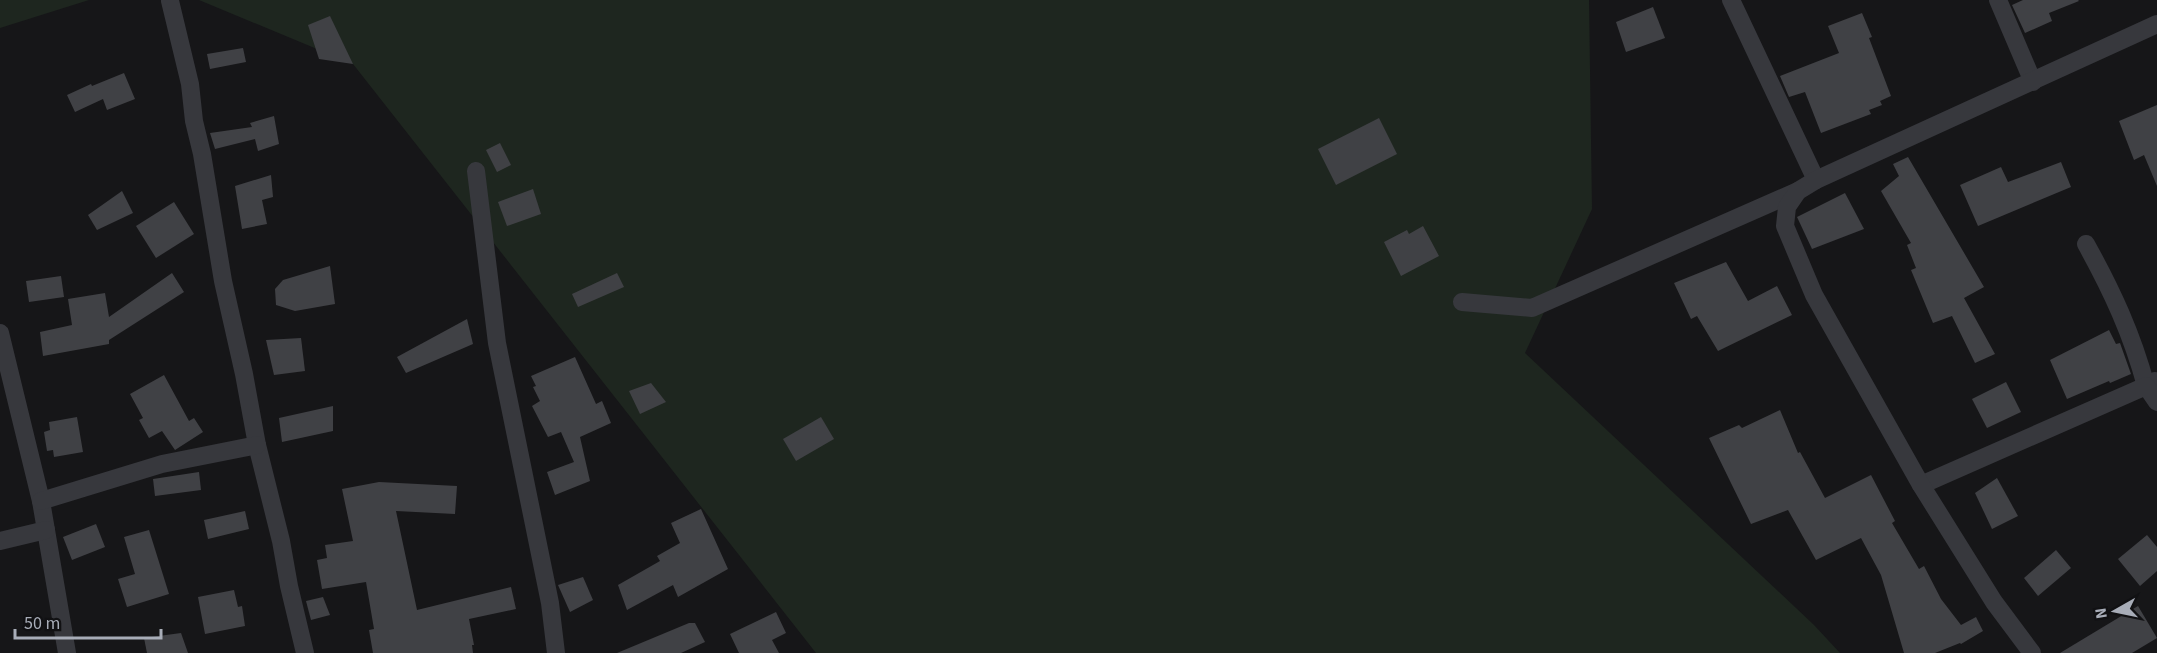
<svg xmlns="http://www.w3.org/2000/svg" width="2157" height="653" font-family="'Source Sans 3',sans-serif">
<rect width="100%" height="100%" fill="#161618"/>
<g fill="#1e261f">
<polygon points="0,0 89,0 0,28"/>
<polygon points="199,0 1589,0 1592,209 1525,353 1814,625 1840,653 816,653 353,64"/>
</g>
<g fill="#404145">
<polygon points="2023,0 2078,0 2079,1 2049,13 2052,21 2025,33 2012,5"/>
<polygon points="1653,7 1665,38 1626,52 1616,22"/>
<polygon points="1862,13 1872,37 1869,38 1891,96 1880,101 1882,105 1869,110 1871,114 1821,133 1805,92 1789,97 1780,76 1839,53 1828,26"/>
<polygon points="330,16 353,64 319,59 308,25"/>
<polygon points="243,48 246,62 210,69 207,54"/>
<polygon points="124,73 135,99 107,110 103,99 75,112 67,95 91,84 92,86"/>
<polygon points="2157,105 2157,186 2144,155 2134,160 2119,121"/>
<polygon points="274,116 279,144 258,151 255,139 215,149 210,133 252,127 250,123"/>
<polygon points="1379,118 1397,154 1336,185 1318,149"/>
<polygon points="500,143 511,165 497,172 486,150"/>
<polygon points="1908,157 1984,287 1964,298 1995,354 1975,363 1952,316 1933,323 1911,270 1916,268 1907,245 1911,243 1881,191 1899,176 1893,164"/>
<polygon points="2061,162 2071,187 1978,226 1960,185 2001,167 2008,182"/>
<polygon points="271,175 273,197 262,200 267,224 242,229 235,186"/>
<polygon points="533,189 541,214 507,226 498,202"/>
<polygon points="122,191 133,213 97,230 88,215"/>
<polygon points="1845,193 1864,229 1812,249 1797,217"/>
<polygon points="174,202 194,234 156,258 136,226"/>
<polygon points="1423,226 1439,256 1401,276 1384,242 1407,230 1409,234"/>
<polygon points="1726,262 1748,301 1777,286 1792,315 1718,351 1697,316 1691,319 1674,283"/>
<polygon points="330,266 335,304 295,311 276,305 275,289 283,280"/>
<polygon points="172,273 184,292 109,340 109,344 43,356 40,332 72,325 68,299 105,293 109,317"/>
<polygon points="617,273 624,287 578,307 572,294"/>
<polygon points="61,276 64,297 29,302 26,281"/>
<polygon points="467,319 473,344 406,373 397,357"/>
<polygon points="2109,330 2116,344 2120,343 2131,374 2110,383 2109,381 2067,399 2050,360"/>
<polygon points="301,338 305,371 274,375 266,340"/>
<polygon points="575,357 596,404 602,401 611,423 580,437 590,481 555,495 547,472 574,462 561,432 548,437 532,406 540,401 533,387 536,386 531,376"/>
<polygon points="164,375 189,421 194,418 203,432 175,450 162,431 149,438 139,420 143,418 130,394"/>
<polygon points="2006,382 2021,412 1987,428 1972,399"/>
<polygon points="651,383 666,402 640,414 629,391"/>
<polygon points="333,406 333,431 282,442 279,418"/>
<polygon points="1780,410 1798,453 1800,452 1825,498 1871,475 1895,521 1892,523 1919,569 1924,566 1941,599 1961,625 1976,617 1983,631 1961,644 1960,643 1935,653 1904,653 1881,575 1861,538 1816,560 1788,510 1751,524 1709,438 1739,425 1742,428"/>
<polygon points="77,417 83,452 54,457 53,450 47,451 44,432 50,430 49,422"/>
<polygon points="821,417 834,439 796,461 783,439"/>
<polygon points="199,472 201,490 155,496 153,479"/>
<polygon points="1997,478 2018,516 1992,529 1975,493"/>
<polygon points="379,482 457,486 455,514 396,511 417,610 511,587 516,609 469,619 474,645 472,645 473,653 373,653 369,630 374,629 366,582 322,589 317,560 327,558 325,545 353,541 342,489"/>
<polygon points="701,509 728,569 678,597 673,585 627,610 618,585 660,561 657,556 680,543 671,523"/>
<polygon points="245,511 249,529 208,539 204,520"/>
<polygon points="96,524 105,547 72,560 63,537"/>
<polygon points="149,530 169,594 127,607 118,579 135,574 124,537"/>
<polygon points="2147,535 2157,547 2157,571 2140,586 2118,559"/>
<polygon points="2056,550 2071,568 2038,596 2024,578"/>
<polygon points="583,577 593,600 570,612 558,585"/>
<polygon points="234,590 238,607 242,606 245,626 205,634 198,597"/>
<polygon points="323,597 330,615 311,620 306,601"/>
<polygon points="2138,606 2157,638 2132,653 2060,653"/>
<polygon points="776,612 786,633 772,640 779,653 739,653 730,634"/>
<polygon points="689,623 695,623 705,642 681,653 617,653"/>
<polygon points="181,633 188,653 147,653 144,638"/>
</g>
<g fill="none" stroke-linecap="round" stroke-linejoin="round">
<g stroke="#37383d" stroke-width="18">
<polyline points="1731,0 1816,180"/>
<polyline points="1998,0 2033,82"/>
<polyline points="170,1 190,84 194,121 202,154 223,281 244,374 257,445 281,541 289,586 305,653"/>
<polyline points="476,171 497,343 550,603 556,653"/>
<path d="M2086 244C2112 291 2132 334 2146 386L2155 381"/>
<polyline points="1462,302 1532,308 1798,191"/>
<polyline points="0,333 41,501 67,653"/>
<polyline points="1921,485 2146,386 2157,402"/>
<polyline points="41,501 162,464 257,445"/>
<polyline points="0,541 46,530"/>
<polyline points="2032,653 1994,602 1921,485 1814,295 1785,226 1787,207 1798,191 1816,180 2157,24"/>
</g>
</g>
<g transform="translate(2115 611) rotate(261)" stroke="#111113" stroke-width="4.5" paint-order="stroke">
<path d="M0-4.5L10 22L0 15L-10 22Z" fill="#a8adb8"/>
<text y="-9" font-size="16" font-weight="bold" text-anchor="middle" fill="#a8adb8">N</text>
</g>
<path d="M15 629v9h146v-9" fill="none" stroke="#a8adb8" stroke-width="3"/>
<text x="24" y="629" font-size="18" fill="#a8adb8" stroke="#111113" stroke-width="4.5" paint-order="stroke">50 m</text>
</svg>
